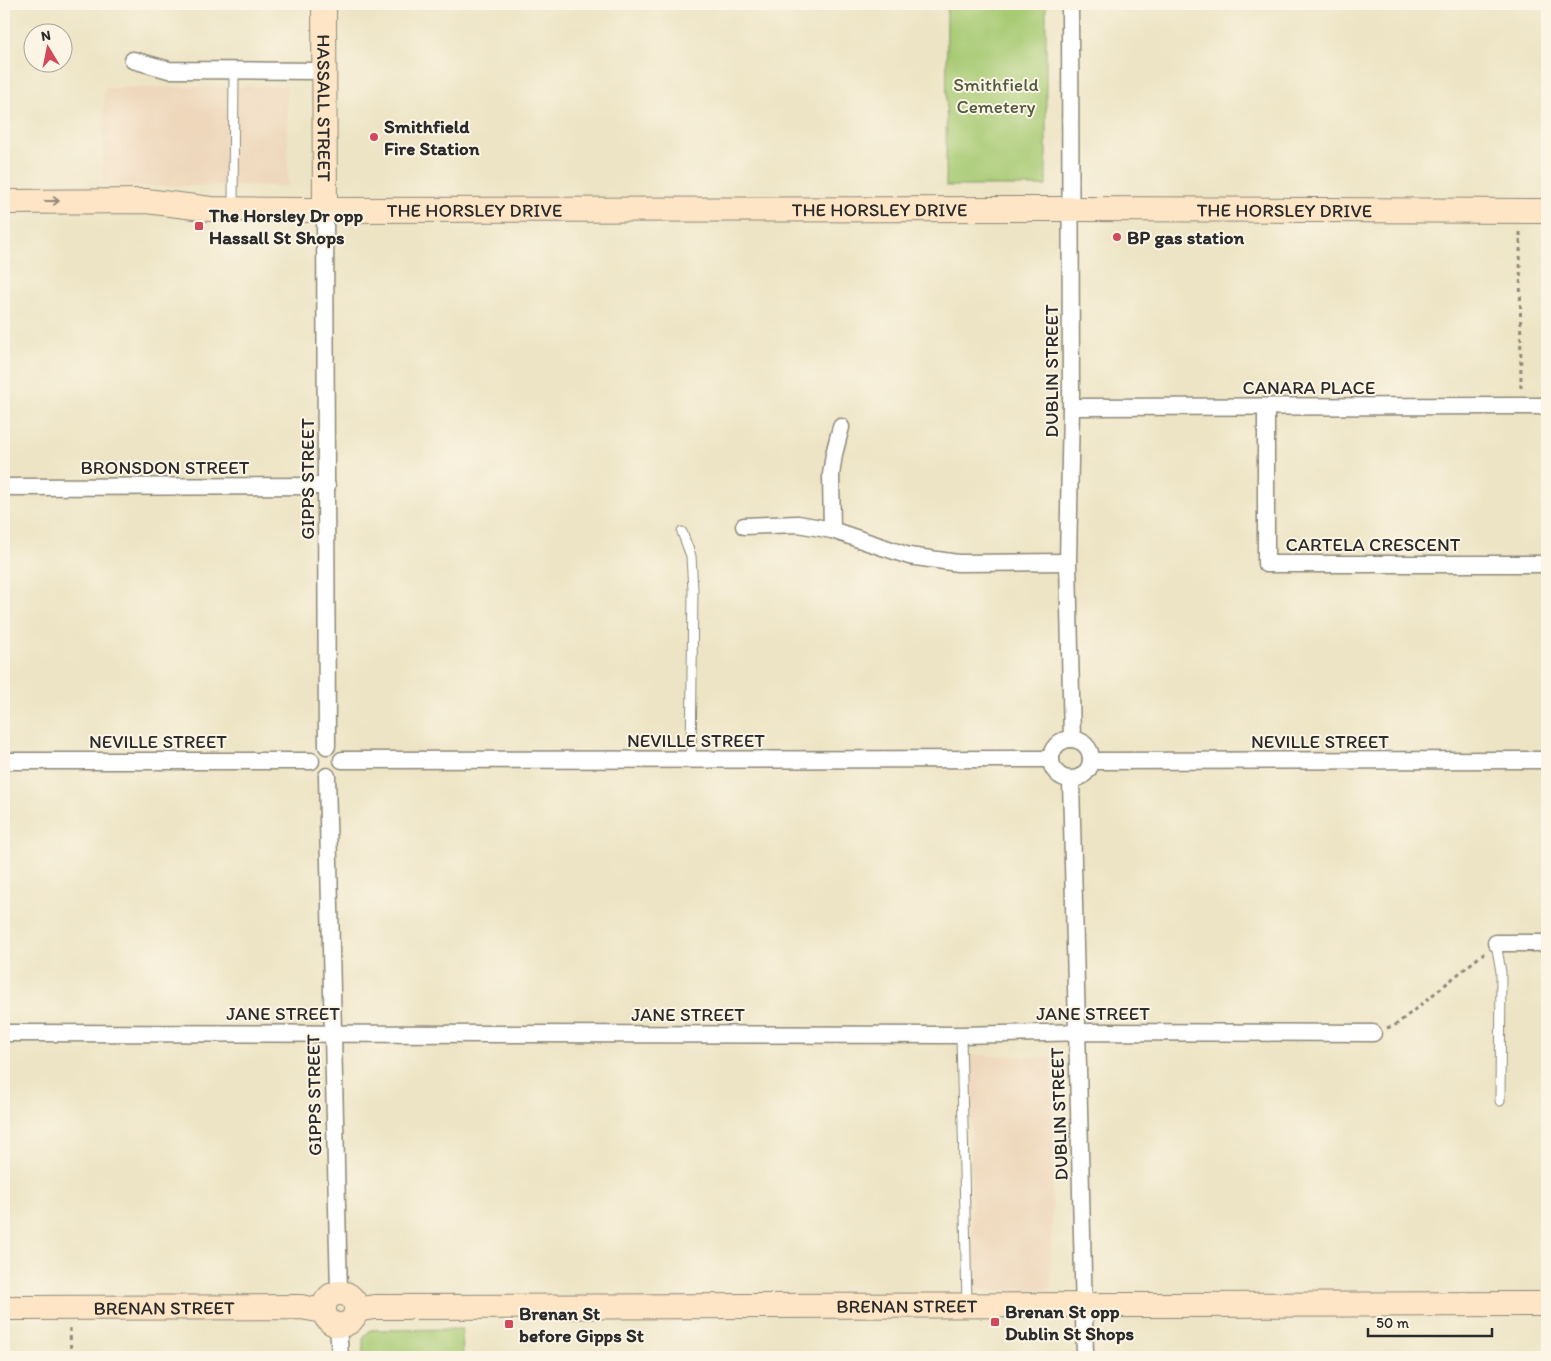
<svg xmlns="http://www.w3.org/2000/svg" width="1551" height="1361" font-family="Itim,sans-serif">
<rect width="100%" height="100%" fill="#fcf5e5"/>
<filter id="ink" filterUnits="userSpaceOnUse"><feTurbulence type="fractalNoise" baseFrequency=".02" numOctaves="2"/><feDisplacementMap in="SourceGraphic" scale="10" xChannelSelector="R" yChannelSelector="G"/><feConvolveMatrix kernelMatrix="1 2 1 2 8 2 1 2 1" color-interpolation-filters="sRGB"/></filter>
<filter id="wash" filterUnits="userSpaceOnUse"><feTurbulence type="fractalNoise" baseFrequency=".0096" numOctaves="4" result="noise"/><feDisplacementMap in="SourceGraphic" scale="20" xChannelSelector="R" yChannelSelector="G"/><feGaussianBlur stdDeviation="1.12" result="paint"/><feColorMatrix in="noise" values="0 0 0 0 0 0 0 0 0 0 0 0 0 0 0 0 0 1.4 0 .05"/><feComposite in="paint" operator="in"/></filter>
<g filter="url(#wash)">
<rect width="100%" height="100%" fill="#ede4c5"/>
<g fill="#eed7bb">
<polygon points="287,86 288,186 103,186 104,88"/>
<polygon points="970,1055 1051,1057 1054,1145 1050,1289 973,1290"/>
</g>
<g fill="#a7ca73" stroke="#697a4f">
<polygon points="947,4 1046,4 1046,186 946,186"/>
<polygon points="462,1329 463,1357 363,1357 363,1339 370,1330"/>
</g>
</g>
<g filter="url(#ink)">
<g fill="none" stroke-linecap="round" stroke-linejoin="round">
<defs>
<g id="lane">
<polyline points="233,207 234,70"/>
<polyline points="682,532 691,556 693,590 691,760"/>
<polyline points="1496,943 1501,972 1500,1101"/>
<polyline points="961,1035 967,1304"/>
</g>
<g id="street">
<polyline points="1070,4 1071,407 1068,562 1072,739"/>
<polyline points="133,60 169,70 324,71"/>
<polyline points="325,211 327,746"/>
<polyline points="1071,407 1547,406"/>
<polyline points="1266,407 1266,564 1547,564"/>
<polyline points="4,487 327,486"/>
<polyline points="744,526 798,524 832,530 909,556 958,563 1068,562"/>
<polyline points="832,530 831,475 834,454 841,427"/>
<circle cx="1071" cy="759" r="20"/>
<polyline points="342,760 1050,759"/>
<polyline points="4,761 311,761"/>
<polyline points="1092,761 1547,760"/>
<polyline points="327,776 339,1293"/>
<polyline points="1071,780 1085,1357"/>
<polyline points="1496,943 1547,943"/>
<polyline points="4,1033 961,1035 1091,1032 1373,1033"/>
<polyline points="338,1325 340,1357"/>
</g>
<g id="secondary">
<path id="s1" d="M324 4 325 211"/>
<path id="s2" d="M4 202 146 201 211 209 296 210 1071 209 1547 211"/>
<circle cx="340" cy="1309" r="16"/>
<path id="s3" d="M4 1308 301 1307 324 1311"/>
<path id="s4" d="M356 1310 374 1307 1547 1304"/>
</g>
</defs>
<use href="#lane" stroke="#8c8878" stroke-width="11"/>
<use href="#street" stroke="#8c8878" stroke-width="19"/>
<use href="#secondary" stroke="#8c8878" stroke-width="26"/>
<g stroke="#8c8878" stroke-width="3" stroke-dasharray="4 4" stroke-linecap="butt">
<polyline points="1520,232 1521,391"/>
<polyline points="1387,1028 1397,1024 1484,953"/>
<polyline points="70,1328 71,1357"/>
</g>
<use href="#lane" stroke="#fff" stroke-width="9"/>
<use href="#street" stroke="#fff" stroke-width="16"/>
<use href="#secondary" stroke="#fde5c5" stroke-width="24"/>
</g>
<defs><path id="oneway-shaft" d="M-6 0H5M1.5-3L5.5 0L1.5 3" fill="none" stroke-width="1.6" stroke-linecap="round" stroke-linejoin="round" transform="scale(1.25)"/></defs>
<use stroke="#948878" href="#oneway-shaft" transform="translate(52 201)"/>
</g>
<g fill="#d1495b" stroke="#fcf5e5" stroke-width="2">
<circle cx="374" cy="137" r="5"/>
<rect x="194" y="221" width="10" height="10" rx="2.5"/>
<circle cx="1117" cy="237" r="5"/>
<rect x="990" y="1317" width="10" height="10" rx="2.5"/>
<rect x="504" y="1319" width="10" height="10" rx="2.5"/>
</g>
<g text-anchor="middle" dominant-baseline="central" stroke-width="4" stroke-linejoin="round" paint-order="stroke">
<g font-size="19" fill="#505b41" stroke="#fcf5e5">
<text x="996" y="84">Smithfield<tspan x="996" dy="22">Cemetery</tspan></text>
</g>
<g font-size="19" fill="#2b2b2b" stroke="#fcf5e5">
<text stroke="none"><textPath href="#s1" startOffset="104">HASSALL STREET</textPath></text>
<text stroke="none"><textPath href="#s2" startOffset="876">THE HORSLEY DRIVE</textPath></text>
<text stroke="none"><textPath href="#s2" startOffset="471">THE HORSLEY DRIVE</textPath></text>
<text stroke="none"><textPath href="#s2" startOffset="1281">THE HORSLEY DRIVE</textPath></text>
<text transform="translate(1051 371) rotate(-90)">DUBLIN STREET</text>
<text x="1309" y="387">CANARA PLACE</text>
<text x="165" y="467">BRONSDON STREET</text>
<text transform="translate(307 479) rotate(-90)">GIPPS STREET</text>
<text x="1373" y="544">CARTELA CRESCENT</text>
<text x="696" y="740">NEVILLE STREET</text>
<text x="158" y="741">NEVILLE STREET</text>
<text x="1320" y="741">NEVILLE STREET</text>
<text x="283" y="1013">JANE STREET</text>
<text x="1093" y="1013">JANE STREET</text>
<text x="688" y="1014">JANE STREET</text>
<text transform="translate(314 1095) rotate(-91)">GIPPS STREET</text>
<text transform="translate(1059 1114) rotate(-92)">DUBLIN STREET</text>
<text stroke="none"><textPath href="#s4" startOffset="551">BRENAN STREET</textPath></text>
<text stroke="none"><textPath href="#s3" startOffset="160">BRENAN STREET</textPath></text>
</g>
<g font-size="19" font-weight="bold" fill="#2b2b2b" stroke="#fcf5e5" text-anchor="start">
<text x="384" y="126">Smithfield<tspan x="384" dy="22">Fire Station</tspan></text>
<text x="209" y="215">The Horsley Dr opp<tspan x="209" dy="22">Hassall St Shops</tspan></text>
<text x="1127" y="237">BP gas station</text>
<text x="1005" y="1311">Brenan St opp<tspan x="1005" dy="22">Dublin St Shops</tspan></text>
<text x="519" y="1313">Brenan St<tspan x="519" dy="22">before Gipps St</tspan></text>
</g>
</g>
<rect width="1551" height="1361" fill="none" stroke="#fcf5e5" stroke-width="20"/>
<g transform="translate(48 48) rotate(350)"><circle r="24" fill="#fcf5e5" stroke="#a8a49b"/>
<path d="M0-4L9 19L0 12L-9 19Z" fill="#d1495b"/>
<text y="-8" font-size="14" font-weight="bold" text-anchor="middle" fill="#2b2b2b">N</text>
</g>
<path d="M1368 1328v8h124v-8" fill="none" stroke="#2b2b2b" stroke-width="2.5"/>
<text x="1376" y="1328" font-size="15" fill="#2b2b2b" stroke="#fcf5e5" stroke-width="4" paint-order="stroke">50 m</text>
</svg>
